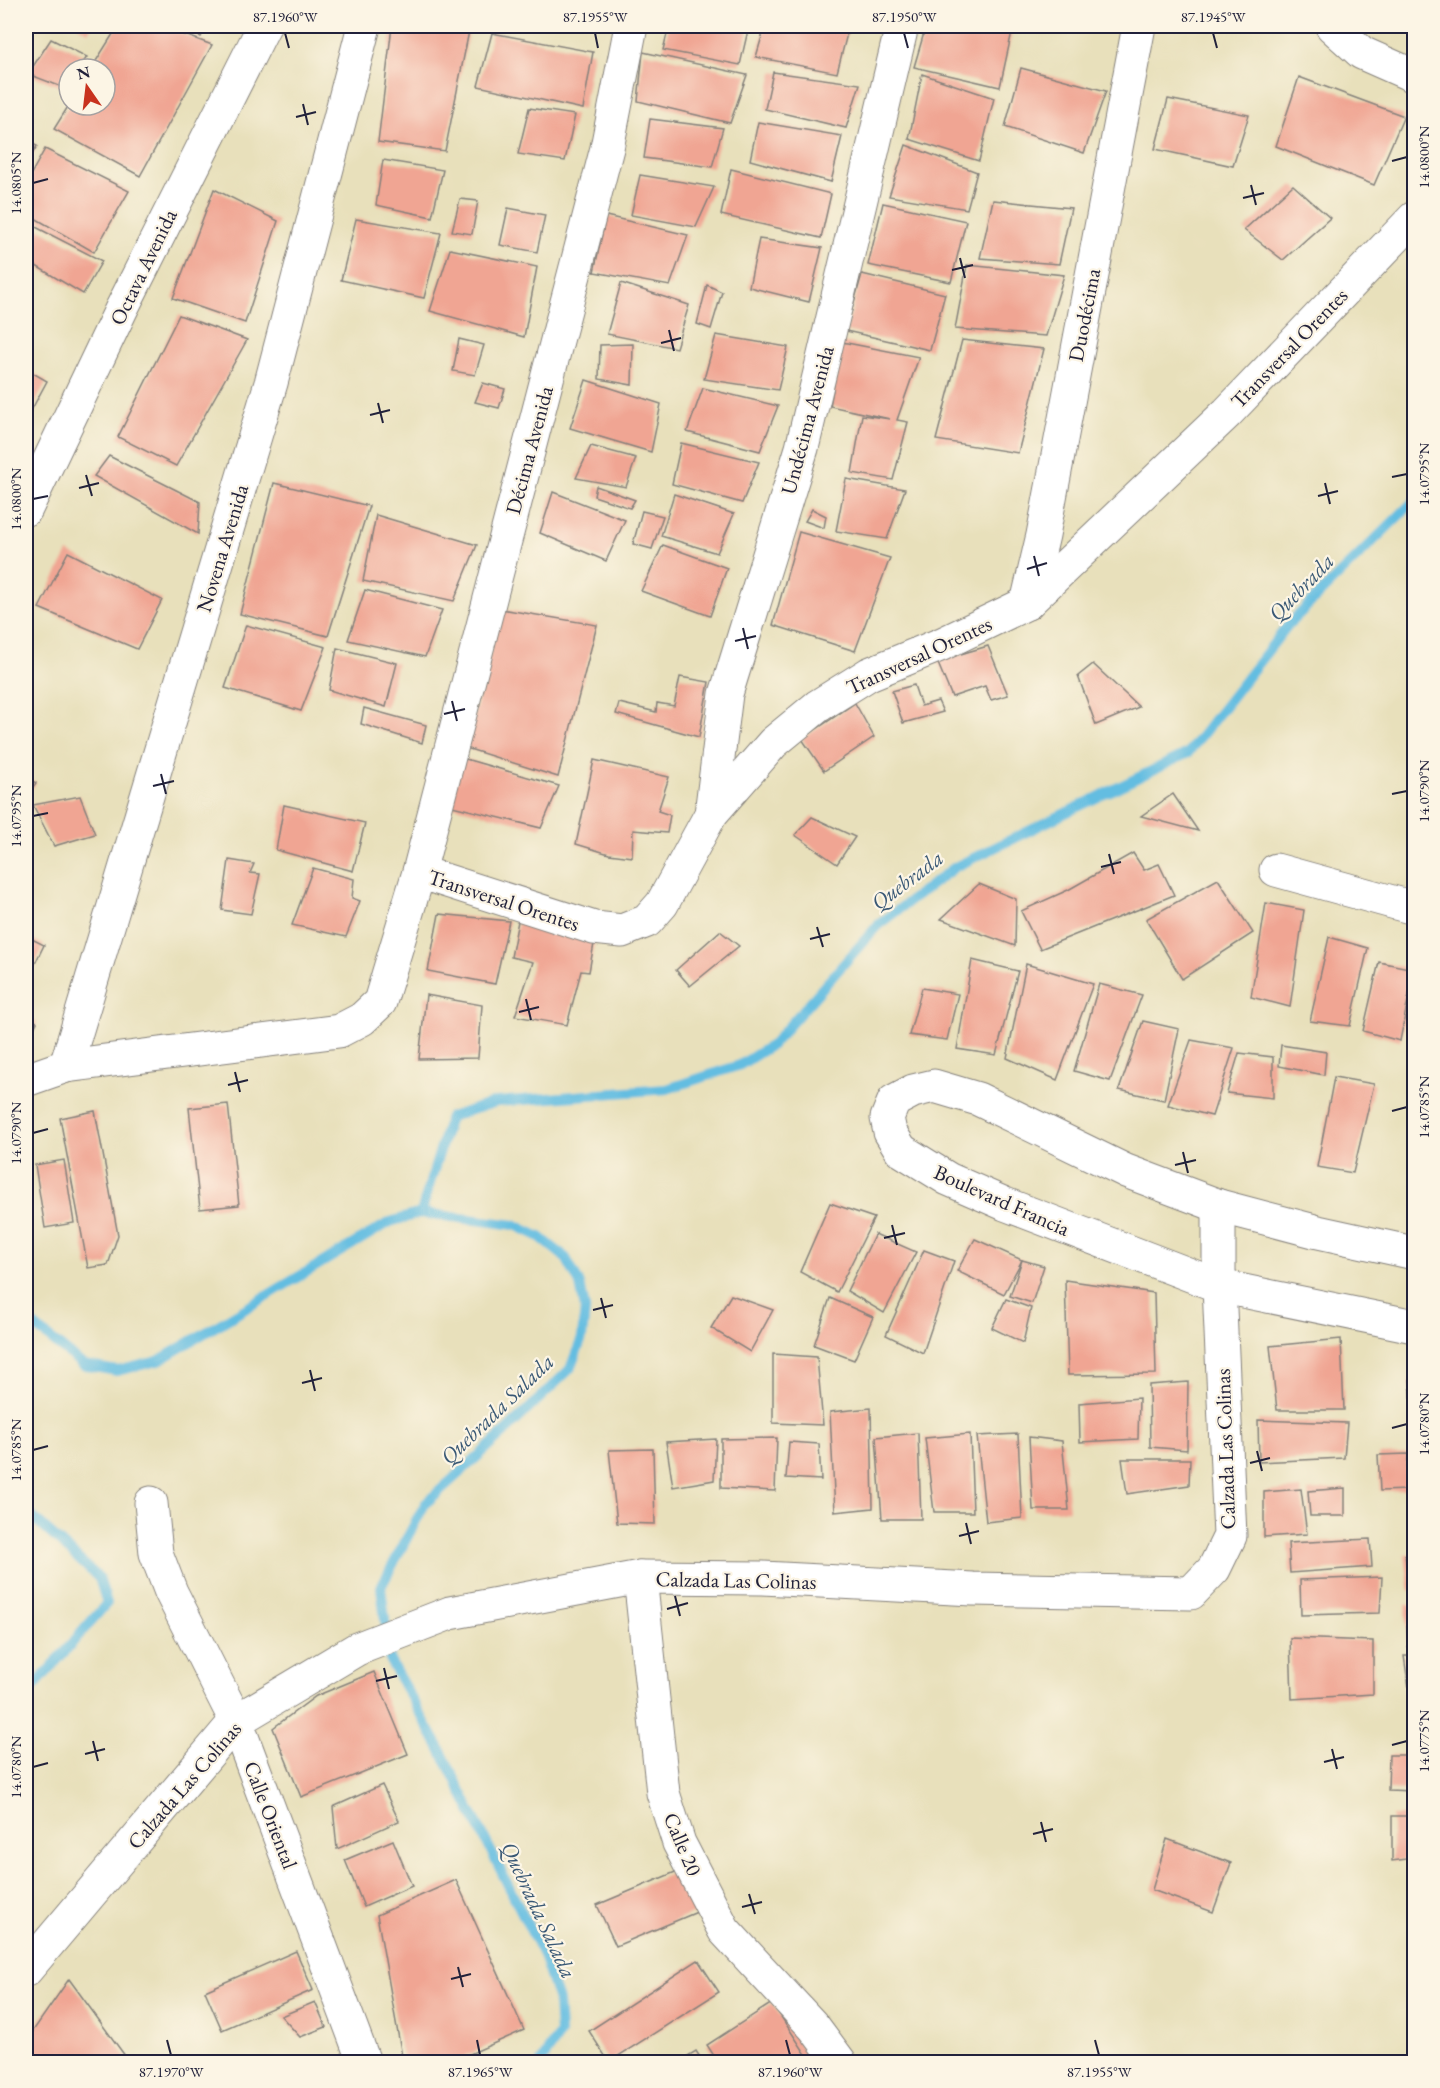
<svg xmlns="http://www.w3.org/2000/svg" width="1440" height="2088" font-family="'EB Garamond',serif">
<rect width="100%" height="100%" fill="#fcf5e5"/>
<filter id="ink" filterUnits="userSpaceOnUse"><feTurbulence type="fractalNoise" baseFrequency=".0167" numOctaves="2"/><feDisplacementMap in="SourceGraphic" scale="12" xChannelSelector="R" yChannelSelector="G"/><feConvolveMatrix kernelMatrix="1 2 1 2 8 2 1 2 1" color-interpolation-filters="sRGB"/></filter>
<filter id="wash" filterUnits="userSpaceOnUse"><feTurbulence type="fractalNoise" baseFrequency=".008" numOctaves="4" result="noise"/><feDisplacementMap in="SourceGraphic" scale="24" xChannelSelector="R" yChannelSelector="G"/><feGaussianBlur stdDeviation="1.35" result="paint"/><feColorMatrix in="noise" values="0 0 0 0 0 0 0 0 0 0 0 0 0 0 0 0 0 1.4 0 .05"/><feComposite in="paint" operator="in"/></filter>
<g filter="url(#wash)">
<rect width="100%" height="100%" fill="#e8e0bb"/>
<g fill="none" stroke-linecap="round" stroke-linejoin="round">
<g stroke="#64bde1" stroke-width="10">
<polyline points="421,1213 450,1117 496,1102 667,1089 740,1065 773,1044 878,925 955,867 1188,753 1288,625 1414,501"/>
<polyline points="26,1319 83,1365 117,1371 158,1361 390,1222 421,1213 515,1225 540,1237 566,1258 580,1284 585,1309 582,1338 570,1369 506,1431 425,1504 381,1587 390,1661 438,1745 543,1955 558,2001 560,2033 541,2062"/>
<polyline points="26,1511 99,1578 107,1603 26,1696"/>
</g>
</g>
<g id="blocks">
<g fill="#f0a593">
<polygon points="77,26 92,26 88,32"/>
<polygon points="118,26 161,26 212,45 140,176 54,129 69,105 105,105 105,69 91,69"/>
<polygon points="180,26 207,26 201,37"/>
<polygon points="392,26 470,26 445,151 378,142"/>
<polygon points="669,26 749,26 740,65 663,50"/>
<polygon points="765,26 849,26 837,73 756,57"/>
<polygon points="926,26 1013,27 1000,87 914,67"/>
<polygon points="492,33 593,52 583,109 478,86"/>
<polygon points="51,39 87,57 79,69 69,69 67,89 28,74"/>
<polygon points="643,52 747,75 730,123 638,101"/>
<polygon points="1021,68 1106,91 1084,153 1005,127"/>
<polygon points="773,72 860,84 846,128 765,109"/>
<polygon points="922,74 994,98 979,161 909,139"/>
<polygon points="1299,77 1404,116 1374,185 1276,146"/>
<polygon points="1168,99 1249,115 1233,166 1155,149"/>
<polygon points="529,108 575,115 565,161 518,154"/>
<polygon points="650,119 723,128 712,167 644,158"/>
<polygon points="758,122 842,136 831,182 750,160"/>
<polygon points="26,141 37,146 26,164"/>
<polygon points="906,145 977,172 967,209 889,196"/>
<polygon points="45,149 129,191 94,252 26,213 26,183"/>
<polygon points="383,160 443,170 432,217 376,205"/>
<polygon points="731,169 831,194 821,238 721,215"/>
<polygon points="640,175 714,187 696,227 631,215"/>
<polygon points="1293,185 1330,218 1283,260 1244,230"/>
<polygon points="214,189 278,221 245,323 173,298"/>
<polygon points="460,199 478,201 472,234 452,231"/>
<polygon points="993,200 1071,208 1059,264 980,258"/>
<polygon points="883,203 966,221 951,282 868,265"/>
<polygon points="508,208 545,215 537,252 500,245"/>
<polygon points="606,216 688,235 670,286 594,272"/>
<polygon points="356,219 441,233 424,298 341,280"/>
<polygon points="26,222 102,261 83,294 26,260"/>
<polygon points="759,239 822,248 809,302 749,287"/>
<polygon points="450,249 537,267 524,337 430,311"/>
<polygon points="967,265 1064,275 1046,336 955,329"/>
<polygon points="862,274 945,294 930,350 846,331"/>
<polygon points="621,283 689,305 676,348 607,334"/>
<polygon points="707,285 722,292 711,329 697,324"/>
<polygon points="26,291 33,295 26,304"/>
<polygon points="179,315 247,340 176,466 118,437"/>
<polygon points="716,335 788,347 778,390 704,379"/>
<polygon points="459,339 484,345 475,375 453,371"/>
<polygon points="962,340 1044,349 1018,453 936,440"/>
<polygon points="842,342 919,357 897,420 908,422 893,480 852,473 862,415 890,419 830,406"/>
<polygon points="633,344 632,385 599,379 600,345"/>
<polygon points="26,369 47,381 26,420"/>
<polygon points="586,380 661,404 651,452 570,428"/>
<polygon points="483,383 505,389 499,408 475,402"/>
<polygon points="703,388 778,406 760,451 687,432"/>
<polygon points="681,443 759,462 742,503 672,484"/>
<polygon points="591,446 636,458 626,487 576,478"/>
<polygon points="109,456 200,502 198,534 94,476"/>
<polygon points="846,479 905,489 887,539 836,531"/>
<polygon points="274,483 369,506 328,636 240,614"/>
<polygon points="596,486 635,500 630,508 594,496"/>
<polygon points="553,492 625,520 606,561 540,533"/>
<polygon points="674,494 734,514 717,553 661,536"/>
<polygon points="812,509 826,516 824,528 805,521"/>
<polygon points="642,511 663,516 652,549 633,544"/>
<polygon points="376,515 477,545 454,601 363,581"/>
<polygon points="799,532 890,558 855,651 773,625"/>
<polygon points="663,545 727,568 710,616 641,591"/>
<polygon points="68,552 162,600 137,649 39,608"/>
<polygon points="365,590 442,610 425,657 348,640"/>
<polygon points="501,609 597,625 558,777 466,748"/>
<polygon points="246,625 326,647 301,711 225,688"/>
<polygon points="988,646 1008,695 991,700 985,686 952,697 937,661"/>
<polygon points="337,648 397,663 386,707 329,690"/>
<polygon points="1093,664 1139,707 1096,725 1078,676"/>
<polygon points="680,677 709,682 699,737 616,714 619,703 656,712 657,703 674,706"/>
<polygon points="914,685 921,706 938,701 943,712 903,723 892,691"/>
<polygon points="855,703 874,737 824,771 802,739"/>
<polygon points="364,708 426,725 422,743 361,724"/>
<polygon points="462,758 559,786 541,828 448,805"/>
<polygon points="594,760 669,777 658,811 670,815 667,833 633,830 632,857 609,854 576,844"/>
<polygon points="26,777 36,783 26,796"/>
<polygon points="1173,794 1198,831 1141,816"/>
<polygon points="80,796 95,834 54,846 33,805"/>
<polygon points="284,805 365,823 353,871 276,850"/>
<polygon points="812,817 855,837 837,864 795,835"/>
<polygon points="1133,853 1144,870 1159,864 1174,895 1040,949 1021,911 1068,890"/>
<polygon points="229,860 254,864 250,873 260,874 251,914 222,910"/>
<polygon points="313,868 354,879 352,898 360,901 346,937 292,925"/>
<polygon points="1218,879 1253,933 1182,979 1146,919"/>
<polygon points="979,884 1016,899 1015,946 941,919"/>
<polygon points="1266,903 1304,910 1290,1007 1251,997"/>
<polygon points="439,914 509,921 495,984 428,971"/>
<polygon points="518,921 595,938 589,972 581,971 567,1025 515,1016 533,962 511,957"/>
<polygon points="720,931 739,946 690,986 676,970"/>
<polygon points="26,936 44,945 26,982"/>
<polygon points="1329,937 1368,948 1350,1026 1310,1021"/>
<polygon points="972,960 1018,971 996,1055 957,1049"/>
<polygon points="1379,962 1414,969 1400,1041 1363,1031"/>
<polygon points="1026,964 1093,984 1057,1080 1007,1058"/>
<polygon points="1099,984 1142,995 1110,1081 1074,1071"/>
<polygon points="922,988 958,994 947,1040 909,1035"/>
<polygon points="426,995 482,1005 478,1058 419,1059"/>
<polygon points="26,1016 37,1022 26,1045"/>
<polygon points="1143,1021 1179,1029 1164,1100 1119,1090"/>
<polygon points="1191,1040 1234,1048 1212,1116 1168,1105"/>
<polygon points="1281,1045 1326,1052 1324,1075 1279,1066"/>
<polygon points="1239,1053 1273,1057 1273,1098 1227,1093"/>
<polygon points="1334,1077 1374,1084 1353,1173 1317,1167"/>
<polygon points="228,1104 239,1205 200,1209 189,1108"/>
<polygon points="95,1111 118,1235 108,1265 88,1268 60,1118"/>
<polygon points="64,1160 74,1223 45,1228 35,1165"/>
<polygon points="830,1203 874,1218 837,1292 800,1272"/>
<polygon points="875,1234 916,1252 884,1313 847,1291"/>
<polygon points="975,1239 1022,1260 1004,1294 957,1271"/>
<polygon points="924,1250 954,1261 923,1353 886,1335"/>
<polygon points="1022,1260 1044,1266 1032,1303 1010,1296"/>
<polygon points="1065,1280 1154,1293 1156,1374 1068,1375"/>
<polygon points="731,1295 773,1310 750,1352 711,1328"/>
<polygon points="830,1298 873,1317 854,1360 814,1345"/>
<polygon points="1006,1299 1031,1308 1023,1343 992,1328"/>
<polygon points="1341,1339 1344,1410 1277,1410 1270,1346"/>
<polygon points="773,1354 817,1357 823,1425 773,1423"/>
<polygon points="1410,1379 1414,1379 1414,1425 1413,1425"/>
<polygon points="1188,1382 1187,1450 1150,1447 1149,1385"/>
<polygon points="1139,1398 1138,1439 1080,1442 1079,1403"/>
<polygon points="871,1408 873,1508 835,1512 830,1412"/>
<polygon points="1258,1420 1347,1423 1344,1458 1259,1462"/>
<polygon points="918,1433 921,1519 882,1519 876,1437"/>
<polygon points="970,1434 973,1512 934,1512 925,1438"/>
<polygon points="1018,1434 1022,1518 986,1522 977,1436"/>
<polygon points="1029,1437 1062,1441 1069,1510 1033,1510"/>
<polygon points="777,1438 775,1491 721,1488 721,1439"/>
<polygon points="716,1439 714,1480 673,1487 666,1442"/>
<polygon points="789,1442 819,1444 821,1480 786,1478"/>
<polygon points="653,1449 655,1524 617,1523 609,1450"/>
<polygon points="1408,1454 1406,1490 1380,1491 1378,1455"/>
<polygon points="1122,1459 1190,1459 1189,1485 1127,1494"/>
<polygon points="1345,1488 1345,1516 1310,1516 1308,1491"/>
<polygon points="1301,1489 1307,1534 1264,1537 1264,1492"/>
<polygon points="1370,1539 1372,1567 1290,1573 1288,1543"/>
<polygon points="1405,1555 1414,1555 1414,1591 1410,1591"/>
<polygon points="1382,1577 1380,1613 1301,1615 1300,1580"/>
<polygon points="1406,1605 1414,1605 1414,1647 1408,1647"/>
<polygon points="1290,1638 1373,1641 1373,1694 1292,1699"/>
<polygon points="1404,1656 1414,1656 1414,1689 1409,1689"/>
<polygon points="374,1672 408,1754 301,1797 273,1728 316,1696"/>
<rect x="1408" y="1710" width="6" height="34"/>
<polygon points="1389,1755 1414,1755 1414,1791 1388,1790"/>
<polygon points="382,1785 399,1821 337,1849 333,1807"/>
<polygon points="1392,1816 1414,1816 1414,1858 1392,1861"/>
<polygon points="1167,1839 1231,1863 1213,1912 1152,1890"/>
<polygon points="393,1840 412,1886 364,1907 345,1860"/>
<polygon points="680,1870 697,1912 616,1946 597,1905"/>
<polygon points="456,1880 524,2030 452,2062 403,2062 377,1915"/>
<polygon points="296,1951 313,1990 222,2030 205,1991"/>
<polygon points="698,1960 719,1992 609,2062 589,2031"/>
<polygon points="69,1979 128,2060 126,2062 38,2062 26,2045 26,2041"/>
<polygon points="315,2002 326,2027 300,2037 281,2016"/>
<polygon points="772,2003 811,2062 718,2062 707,2045"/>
<polygon points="696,2051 703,2062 678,2062"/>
</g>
</g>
</g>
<g filter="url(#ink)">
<use href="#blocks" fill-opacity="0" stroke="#85817b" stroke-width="1.5"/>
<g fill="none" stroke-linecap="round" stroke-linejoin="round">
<defs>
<g id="minor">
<polyline points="1332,26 1362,53 1414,76"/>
<polyline points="26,509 121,310 264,26"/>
<polyline points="1027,603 1043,535 1139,26"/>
<polyline points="711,814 726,694 802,448 902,26"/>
<polyline points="1276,870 1414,908"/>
<polyline points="419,872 607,148 631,26"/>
<polyline points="66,1066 271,383 364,26"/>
<polyline points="26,1080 66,1066 339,1031 362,1019 380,1002 419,872 594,928 622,931 647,921 662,904 711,814 773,743 818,706 869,674 942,644 1027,603 1227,413 1414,218"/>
<polyline points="1414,1253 1318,1232 1219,1206 1126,1171 978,1099 934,1086 913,1091 894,1101 887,1118 890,1132 901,1150 948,1179 1005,1204 1219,1286 1414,1326"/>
<polyline points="151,1503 156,1553 171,1592 236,1721 364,2062"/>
<polyline points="640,1577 663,1793 679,1843 724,1930 814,2027 840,2062"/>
<polyline points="26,1970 236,1721 357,1649 450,1613 640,1577 763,1578 973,1589 1191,1593 1214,1569 1230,1536 1219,1286 1219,1206"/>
</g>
</defs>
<use href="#minor" stroke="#85817b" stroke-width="35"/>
<use href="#minor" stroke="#fff" stroke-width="33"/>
</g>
</g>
<path fill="none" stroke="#22223b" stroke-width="2" d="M285 33 289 48M595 33 598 48M904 33 908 48M1213 33 1217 48M303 104 308 125M296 117 316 112M1392 161 1407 157M33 183 48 179M1251 185 1256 205M1243 198 1264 193M960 258 965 278M952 270 973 265M669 330 674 351M661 343 681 338M378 403 383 423M370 415 390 410M86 475 92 496M1392 477 1407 474M1325 483 1330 504M79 488 99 483M1318 496 1338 491M33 499 48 496M1034 556 1039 576M1027 569 1047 563M743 628 748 649M735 641 756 636M452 701 457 721M444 714 465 709M161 774 166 794M153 786 174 781M1392 794 1407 791M33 816 48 813M1109 854 1114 874M1101 867 1121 862M817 927 823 947M810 939 830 934M526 999 531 1020M519 1012 539 1007M235 1072 240 1092M228 1085 248 1080M1392 1111 1407 1107M33 1133 48 1129M1183 1152 1188 1173M1175 1165 1196 1160M892 1225 897 1245M884 1238 905 1233M601 1298 606 1318M593 1310 613 1305M310 1370 315 1391M302 1383 322 1378M1392 1428 1407 1424M33 1450 48 1446M1257 1451 1262 1471M1250 1463 1270 1458M966 1523 971 1544M959 1536 979 1531M675 1596 680 1616M667 1609 688 1603M384 1668 389 1689M376 1681 397 1676M93 1741 98 1761M1392 1745 1407 1741M1332 1749 1337 1769M85 1754 105 1749M1324 1762 1344 1757M33 1767 48 1763M1041 1822 1046 1842M1033 1834 1053 1829M749 1894 755 1914M742 1907 762 1902M458 1967 463 1987M451 1979 471 1974M167 2040 171 2055M477 2040 480 2055M786 2040 790 2055M1095 2040 1099 2055"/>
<g text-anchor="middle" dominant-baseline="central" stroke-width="4.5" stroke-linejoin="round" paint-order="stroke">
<g font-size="21" fill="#22223b" stroke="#fcf5e5">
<text transform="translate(143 267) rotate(-64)">Octava Avenida</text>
<text transform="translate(1084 315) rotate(-79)">Duodécima</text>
<text transform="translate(1289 348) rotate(-46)">Transversal Orentes</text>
<text transform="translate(807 420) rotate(-75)">Undécima Avenida</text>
<text transform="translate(529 450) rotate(-75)">Décima Avenida</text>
<text transform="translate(222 548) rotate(-73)">Novena Avenida</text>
<text transform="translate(919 655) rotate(-25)">Transversal Orentes</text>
<text transform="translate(504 900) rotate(18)">Transversal Orentes</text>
<text transform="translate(1002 1200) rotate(24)">Boulevard Francia</text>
<text transform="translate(1225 1449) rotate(-92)">Calzada Las Colinas</text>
<text transform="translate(736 1580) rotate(1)">Calzada Las Colinas</text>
<text transform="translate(184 1785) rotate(-49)">Calzada Las Colinas</text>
<text transform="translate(271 1815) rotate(69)">Calle Oriental</text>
<text transform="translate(683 1844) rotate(67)">Calle 20</text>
</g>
<g font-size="22" font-style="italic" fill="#395875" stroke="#fcf5e5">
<text transform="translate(1301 587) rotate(-46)">Quebrada</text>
<text transform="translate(907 880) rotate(-37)">Quebrada</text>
<text transform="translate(497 1409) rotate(-44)">Quebrada Salada</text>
<text transform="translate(539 1910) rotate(65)">Quebrada Salada</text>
</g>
</g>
<rect width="1440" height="2088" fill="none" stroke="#fcf5e5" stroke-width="66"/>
<g transform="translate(87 87) rotate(346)"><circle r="28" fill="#fcf5e5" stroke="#a5a1a1" stroke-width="1.5"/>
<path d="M0-4.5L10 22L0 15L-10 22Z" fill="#c8321e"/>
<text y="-9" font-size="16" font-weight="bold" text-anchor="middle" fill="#22223b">N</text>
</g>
<rect x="33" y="33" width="1374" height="2022" fill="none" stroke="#22223b" stroke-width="2"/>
<g font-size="15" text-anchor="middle" fill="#22223b">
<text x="285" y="22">87.1960°W</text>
<text x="595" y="22">87.1955°W</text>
<text x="904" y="22">87.1950°W</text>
<text x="1213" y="22">87.1945°W</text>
<text transform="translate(1424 157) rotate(-90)" y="5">14.0800°N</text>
<text transform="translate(16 183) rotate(-90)" y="5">14.0805°N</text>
<text transform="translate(1424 474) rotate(-90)" y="5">14.0795°N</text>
<text transform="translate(16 499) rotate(-90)" y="5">14.0800°N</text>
<text transform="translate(1424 791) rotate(-90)" y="5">14.0790°N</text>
<text transform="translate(16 816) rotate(-90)" y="5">14.0795°N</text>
<text transform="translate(1424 1107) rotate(-90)" y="5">14.0785°N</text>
<text transform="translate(16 1133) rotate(-90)" y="5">14.0790°N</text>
<text transform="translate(1424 1424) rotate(-90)" y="5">14.0780°N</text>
<text transform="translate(16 1450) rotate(-90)" y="5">14.0785°N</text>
<text transform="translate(1424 1741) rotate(-90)" y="5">14.0775°N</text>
<text transform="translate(16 1767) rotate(-90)" y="5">14.0780°N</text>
<text x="171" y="2077">87.1970°W</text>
<text x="480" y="2077">87.1965°W</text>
<text x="790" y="2077">87.1960°W</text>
<text x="1099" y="2077">87.1955°W</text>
</g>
</svg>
